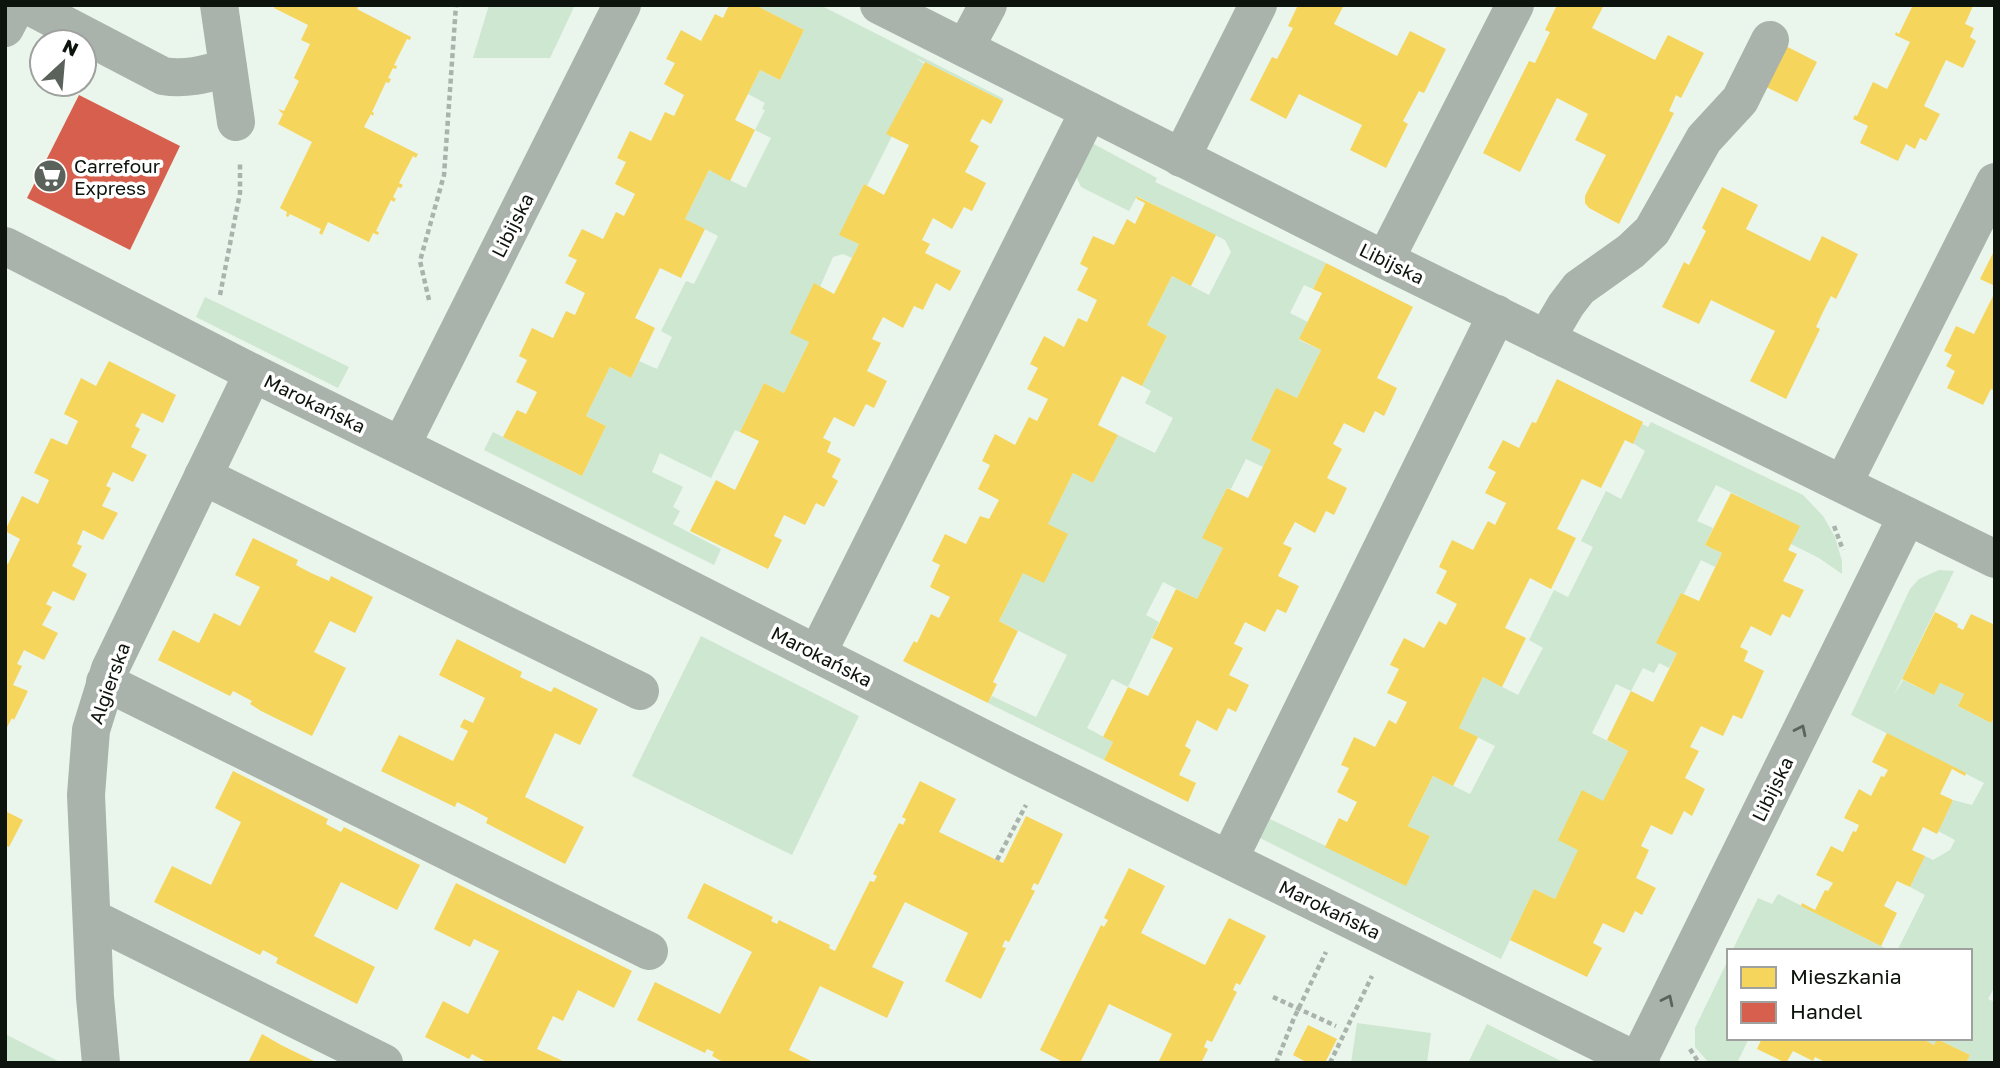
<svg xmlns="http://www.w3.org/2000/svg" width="2000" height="1068" font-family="'Golos Text',sans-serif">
<rect width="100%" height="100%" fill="#eaf5ec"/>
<g fill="#cee7d1">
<polygon points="489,5 575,5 550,58 473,58"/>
<polygon points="755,5 820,5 1004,99 1003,101 916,58 924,64 887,133 892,136 867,186 864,184 840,235 859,244 852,258 843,254 833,257 820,287 809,342 784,393 764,383 740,432 735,430 711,478 660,453 652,472 683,487 673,507 680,511 673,524 721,549 714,565 484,450 493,432 582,476 606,426 586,416 610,367 631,378 639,361 657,369 672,337 661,331 686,281 694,284 718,236 685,219 709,170 746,188 771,138 755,130 765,110 762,109 765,103 748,94 760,70 780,80 804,30"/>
<polygon points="1092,143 1157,178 1155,182 1326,263 1313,289 1304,285 1290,313 1308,322 1299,340 1321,350 1297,398 1276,389 1251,440 1271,450 1263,467 1246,459 1231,489 1227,488 1203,538 1223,548 1197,599 1163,582 1146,615 1159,622 1128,687 1112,679 1087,728 1113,742 1104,760 988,703 992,696 1036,717 1067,655 999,621 1073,473 1093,483 1118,435 1155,453 1173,418 1145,403 1151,391 1142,386 1167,336 1147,325 1172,276 1209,295 1231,252 1225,240 1137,196 1129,211 1081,187 1076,176"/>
<polygon points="205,297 349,367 338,388 196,317"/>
<polygon points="1651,422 1803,495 1823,516 1835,537 1842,561 1842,574 1819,558 1791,544 1799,526 1716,485 1697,521 1713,528 1705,545 1722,553 1715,567 1701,560 1684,594 1681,593 1677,653 1669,668 1659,663 1654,673 1643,668 1631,691 1616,684 1592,733 1628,751 1555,899 1534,889 1501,959 1258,837 1268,818 1406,885 1430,836 1408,826 1433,776 1470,794 1495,746 1459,728 1483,677 1518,695 1543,648 1529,640 1554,590 1568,597 1593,547 1581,541 1606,491 1621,499 1645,451 1633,443 1642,424 1648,427"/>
<polygon points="1939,570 1954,571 1894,695 1903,680 1934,695 1940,683 1964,694 1958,706 1991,723 1995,716 1995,986 1988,999 1995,1002 1995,1063 1971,1063 1967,1061 1970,1055 1937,1039 1934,1045 1921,1038 1970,1038 1970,951 1897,951 1925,895 1910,887 1925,856 1933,860 1950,850 1955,840 1938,831 1953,800 1972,805 1984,783 1851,715 1910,589 1919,579"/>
<polygon points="701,636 859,716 792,855 632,776"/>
<polygon points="1778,894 1891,951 1732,951 1758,898 1772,904"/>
<polygon points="1729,958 1729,1027 1726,1033 1729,1038 1749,1038 1737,1063 1709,1063 1695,1047 1695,1028"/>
<polygon points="1357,1023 1431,1033 1427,1063 1351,1063"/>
<polygon points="1487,1024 1565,1063 1468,1063"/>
<polygon points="5,1034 62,1063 5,1063"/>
</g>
<g fill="#f6d55c">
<polygon points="275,5 359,5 357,9 411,37 410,40 407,39 394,65 397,66 396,69 393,68 388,78 391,79 389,83 386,82 372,112 374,113 373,116 371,114 364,127 418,154 416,158 413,156 399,183 403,185 401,188 398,187 393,197 396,199 394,202 391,200 376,231 379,232 378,235 373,233 369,242 328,222 322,235 319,233 321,229 290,214 288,217 286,216 287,212 280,208 312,142 278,124 283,114 278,109 284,111 299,81 294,78 310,44 301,40 308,25 274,8"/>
<polygon points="729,5 755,5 804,30 780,80 760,70 735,120 755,130 730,181 709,170 685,219 705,229 681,278 660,268 635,318 655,328 631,378 610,367 586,416 606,426 582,476 503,437 517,410 526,414 537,392 516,382 527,360 519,356 532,328 553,338 566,311 575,315 585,293 565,283 577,260 568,256 582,229 603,239 616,212 624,216 635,194 615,184 626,162 617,158 630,131 651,141 665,112 674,116 684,95 664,84 675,63 666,59 681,30 701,41 715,14 723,18"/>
<polygon points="1298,5 1344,5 1334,24 1397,56 1410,31 1446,49 1424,93 1419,91 1403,121 1408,124 1386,168 1350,150 1362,125 1299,94 1286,119 1250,100 1272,57 1277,59 1293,28 1288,26"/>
<polygon points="1557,5 1604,5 1592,28 1655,60 1668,35 1704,53 1681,98 1676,95 1669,111 1674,113 1619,224 1589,208 1585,203 1585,196 1606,155 1575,140 1588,114 1557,98 1520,172 1483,153 1529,61 1535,63 1550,32 1545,30"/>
<polygon points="1913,5 1973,6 1965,24 1974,28 1970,37 1976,41 1963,68 1946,60 1924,106 1940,114 1926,141 1920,138 1915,149 1906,144 1898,161 1860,143 1868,126 1853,119 1855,115 1857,116 1873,82 1887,89 1910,42 1895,35 1896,32 1899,34"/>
<polygon points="1778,42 1817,62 1797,102 1758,83"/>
<polygon points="925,62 1003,101 991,124 982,119 970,141 979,146 965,172 986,183 972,211 964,207 952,229 933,218 922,240 930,244 925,253 961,271 950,291 936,283 923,310 914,306 903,328 883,317 872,339 881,343 867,371 887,381 874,408 866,404 854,427 834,417 823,438 831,442 827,452 841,459 832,477 838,481 824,507 816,503 805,525 784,515 774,536 782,540 768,569 690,531 716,480 735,490 759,441 740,432 764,383 784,393 809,342 790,333 814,283 834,294 859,244 839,235 864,184 884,195 909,145 886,134"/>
<polygon points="1722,187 1758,205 1746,229 1810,261 1822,236 1858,254 1836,299 1831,296 1823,312 1816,327 1820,329 1786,399 1750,381 1775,331 1711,300 1699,324 1662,307 1684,262 1689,265 1706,231 1702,228"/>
<polygon points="1136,196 1216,235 1191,286 1172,276 1147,325 1167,336 1142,386 1122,376 1098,425 1118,435 1093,483 1073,473 1048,524 1068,534 1044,583 1023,573 999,621 1018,631 993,682 997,684 988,703 903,661 914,641 917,643 931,614 939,618 950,597 930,587 940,565 932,561 945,534 966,544 980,516 989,519 999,500 978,489 990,465 982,461 995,434 1015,445 1029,417 1037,421 1048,399 1027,389 1038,368 1030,364 1044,336 1064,347 1078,318 1087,322 1097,300 1077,290 1088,268 1080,264 1093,236 1114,245 1127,219 1135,224 1145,203 1137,199"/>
<polygon points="1993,253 1995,254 1995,286 1980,279"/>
<polygon points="1326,263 1413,307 1377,378 1397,388 1384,416 1375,411 1364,433 1344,423 1333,444 1342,449 1327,478 1347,488 1334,515 1326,511 1315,533 1295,522 1283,544 1292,548 1278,576 1299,586 1286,613 1277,609 1265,632 1245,622 1234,644 1243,648 1229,675 1249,685 1236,712 1228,708 1217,731 1197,720 1185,746 1191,750 1179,775 1196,783 1188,802 1104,760 1113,742 1103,737 1128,687 1148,696 1173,648 1152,638 1176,589 1197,599 1223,548 1202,538 1227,488 1248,498 1271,450 1251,440 1276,388 1297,398 1321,350 1299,339 1322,293 1313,289"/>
<polygon points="1995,292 1995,391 1991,389 1983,405 1947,388 1955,371 1946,366 1952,355 1944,351 1956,326 1974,334"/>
<polygon points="109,361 176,395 163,423 142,413 135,426 140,429 131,447 147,455 133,482 113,472 106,486 111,488 102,506 118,513 103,540 83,530 77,544 82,546 72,566 87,574 74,601 53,591 46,604 52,607 42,625 58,633 44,660 24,650 17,664 22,666 13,685 28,691 14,720 12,718 5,731 5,563 8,564 20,539 5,531 22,496 38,504 49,480 34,473 51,438 67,445 78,421 64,414 81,378 96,386"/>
<polygon points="1557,379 1643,422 1633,444 1625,440 1601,488 1582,479 1557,529 1576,538 1551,589 1530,578 1505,628 1526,638 1502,687 1483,677 1459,728 1478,737 1453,786 1433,776 1408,826 1430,836 1406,886 1325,847 1339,818 1347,822 1357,802 1337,792 1349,768 1341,765 1354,737 1375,747 1389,720 1396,724 1407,702 1387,693 1399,669 1390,665 1404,638 1424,648 1439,621 1446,625 1457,604 1436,593 1447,571 1439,567 1452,540 1473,550 1488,521 1495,525 1506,503 1485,493 1496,472 1488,468 1503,440 1519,448 1532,422 1536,423"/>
<polygon points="1731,493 1800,526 1788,550 1797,554 1783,581 1804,590 1790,618 1782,614 1771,636 1751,626 1740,647 1748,651 1744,661 1764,671 1755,691 1742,719 1733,715 1723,736 1701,726 1690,747 1699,751 1685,778 1705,789 1692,816 1684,811 1672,835 1651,825 1641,846 1649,850 1636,878 1656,888 1642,915 1635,911 1624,933 1603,923 1593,943 1602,948 1587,977 1510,940 1534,889 1555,899 1578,850 1558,840 1582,790 1603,801 1628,751 1607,740 1631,691 1653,702 1677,653 1656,643 1681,593 1699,601 1722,553 1705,545"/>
<polygon points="253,538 298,560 296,565 311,573 329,581 331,576 373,597 355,633 330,621 314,652 346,668 312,736 261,711 250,704 252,701 233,691 230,696 158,660 173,630 199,643 214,613 240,626 260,587 235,575"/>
<polygon points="1935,612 1958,624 1957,627 1963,630 1971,614 1995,625 1995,716 1991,723 1958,706 1964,694 1940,683 1934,695 1902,679"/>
<polygon points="457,639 522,672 520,677 551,692 554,687 598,709 580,745 555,733 525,797 584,827 565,864 486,823 488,818 473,810 457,802 455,807 381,771 399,735 453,761 468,731 460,727 464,719 473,723 485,698 439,675"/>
<polygon points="1887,733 1966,773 1965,776 1952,769 1940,794 1953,800 1937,834 1923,827 1912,850 1925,856 1910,887 1897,881 1884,906 1897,913 1881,946 1801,906 1802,903 1815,910 1825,890 1828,891 1833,883 1816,875 1831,846 1843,852 1853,831 1856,832 1859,825 1844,818 1859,789 1871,796 1881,776 1884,777 1888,770 1872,762"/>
<polygon points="233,771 328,819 326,824 341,832 344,827 420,865 397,910 341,882 314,936 375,967 357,1004 276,963 278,958 263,950 260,955 154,902 172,866 211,885 241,822 215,808"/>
<polygon points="920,781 956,799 939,832 1003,863 1026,816 1063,834 1038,885 1034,883 1031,889 1035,891 1009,942 1005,940 1002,947 1006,948 981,999 945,981 968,933 905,902 872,967 904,982 887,1018 820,986 789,1050 815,1063 725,1063 712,1056 714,1052 707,1049 705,1053 637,1020 655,982 720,1014 752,952 687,918 704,883 773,917 771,921 777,924 779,920 830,945 829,948 835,951 870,881 874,882 877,876 873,874 899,823 903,825 906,819 902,817"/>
<polygon points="5,811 23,820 9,847 5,845"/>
<polygon points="1129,868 1165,886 1141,933 1205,965 1229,918 1266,936 1240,985 1236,983 1233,990 1237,992 1212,1042 1207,1040 1204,1047 1208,1049 1201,1063 1158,1063 1172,1034 1109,1004 1080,1063 1065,1063 1040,1050 1101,925 1104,927 1108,920 1104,918"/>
<polygon points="456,883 632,971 614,1008 578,990 563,1021 553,1016 537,1049 563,1061 562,1063 488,1063 472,1054 469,1059 425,1037 443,1001 468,1014 499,951 474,939 470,947 434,929"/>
<polygon points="1308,1025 1337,1039 1325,1063 1308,1063 1293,1055"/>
<polygon points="262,1034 281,1045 318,1063 248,1063"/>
<polygon points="1762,1038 1921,1038 1934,1045 1937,1039 1970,1055 1967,1061 1971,1063 1822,1063 1823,1061 1815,1057 1813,1061 1793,1051 1786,1063 1757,1049"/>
</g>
<polygon fill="#d6604d" points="79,95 180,146 130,250 27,198"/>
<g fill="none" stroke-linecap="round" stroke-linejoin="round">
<g stroke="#aab3ab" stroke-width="4.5" stroke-dasharray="5 3.5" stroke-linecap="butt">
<polyline points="220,295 240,193 240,162"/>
<polyline points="429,300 420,261 444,175 456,5"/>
<polyline points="1834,526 1843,550"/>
<polyline points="997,860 1026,805"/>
<polyline points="1273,997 1336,1026"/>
<polyline points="1690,1049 1699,1063"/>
<polyline points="1276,1063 1294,1018 1326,952"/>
<polyline points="1330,1063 1372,976"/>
</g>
<g stroke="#a9b3ab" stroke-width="38">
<path d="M27 5 163 76C186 80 206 74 228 68"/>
<polyline points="219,5 236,122"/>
<polyline points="879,5 1385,260 1995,559"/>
<polyline points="5,28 17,5"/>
<polyline points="965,48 988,5"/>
<polyline points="1181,158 1258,5"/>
<polyline points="5,246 253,373 640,564 1014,754 1641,1063"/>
<polyline points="1385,260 1515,5"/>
<polyline points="1546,339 1566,305 1579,288 1631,251 1652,231 1704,139 1740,100 1770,40"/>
<polyline points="402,444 622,5"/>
<polyline points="203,476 640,691"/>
<polyline points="1843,484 1995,182"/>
<polyline points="817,654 1089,111"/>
<polyline points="105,682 649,951"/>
<polyline points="1229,859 1497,314"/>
<polyline points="92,918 384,1063"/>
<polyline points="1638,1061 1907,516"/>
<polyline points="101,1063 95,997 86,795 91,730 110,669 253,373"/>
</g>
</g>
<defs><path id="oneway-chevron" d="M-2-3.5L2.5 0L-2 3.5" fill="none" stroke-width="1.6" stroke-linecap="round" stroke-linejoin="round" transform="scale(1.75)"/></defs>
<g stroke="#5b635c">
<use href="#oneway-chevron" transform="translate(1801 730) rotate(-64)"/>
<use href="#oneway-chevron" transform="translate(1668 1000) rotate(-64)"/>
</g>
<defs>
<symbol id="supermarket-disc" viewBox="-11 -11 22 22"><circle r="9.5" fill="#5a625b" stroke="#fff"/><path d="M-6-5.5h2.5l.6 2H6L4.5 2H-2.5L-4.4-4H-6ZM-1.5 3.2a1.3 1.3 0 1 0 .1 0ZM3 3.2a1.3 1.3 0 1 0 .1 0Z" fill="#fff"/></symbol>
</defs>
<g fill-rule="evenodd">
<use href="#supermarket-disc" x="31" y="157" width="38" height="38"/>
</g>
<g text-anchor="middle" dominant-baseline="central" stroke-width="7" stroke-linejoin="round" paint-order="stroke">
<g font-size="19" fill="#0d130d" stroke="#fff" text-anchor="start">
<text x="74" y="165">Carrefour<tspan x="74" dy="22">Express</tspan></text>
</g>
<g font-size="19" fill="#0d130d" stroke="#fff">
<text transform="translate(512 225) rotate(-63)">Libijska</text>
<text transform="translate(1392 263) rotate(26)">Libijska</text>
<text transform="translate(315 403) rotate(26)">Marokańska</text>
<text transform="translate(822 656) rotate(27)">Marokańska</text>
<text transform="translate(109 683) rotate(-70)">Algierska</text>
<text transform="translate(1772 789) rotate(-64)">Libijska</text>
<text transform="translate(1330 909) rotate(26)">Marokańska</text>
</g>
</g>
<rect width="2000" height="1068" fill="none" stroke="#0d130d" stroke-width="14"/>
<rect x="1727" y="949" width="245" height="91" fill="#ffffff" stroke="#9ea19e" stroke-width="2"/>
<rect x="1741" y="967" width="35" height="21" fill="#f6d55c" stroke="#9ea19e" stroke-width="2"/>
<text x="1790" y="984" font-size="21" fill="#0d130d">Mieszkania</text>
<rect x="1741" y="1002" width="35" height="21" fill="#d6604d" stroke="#9ea19e" stroke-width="2"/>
<text x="1790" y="1019" font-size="21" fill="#0d130d">Handel</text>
<g transform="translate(63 63) rotate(26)"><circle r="33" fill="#ffffff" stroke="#9ea19e" stroke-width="2"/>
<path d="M0-5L12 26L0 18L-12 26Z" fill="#5a625b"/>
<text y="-10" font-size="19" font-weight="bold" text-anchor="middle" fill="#0d130d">N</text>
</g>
</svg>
